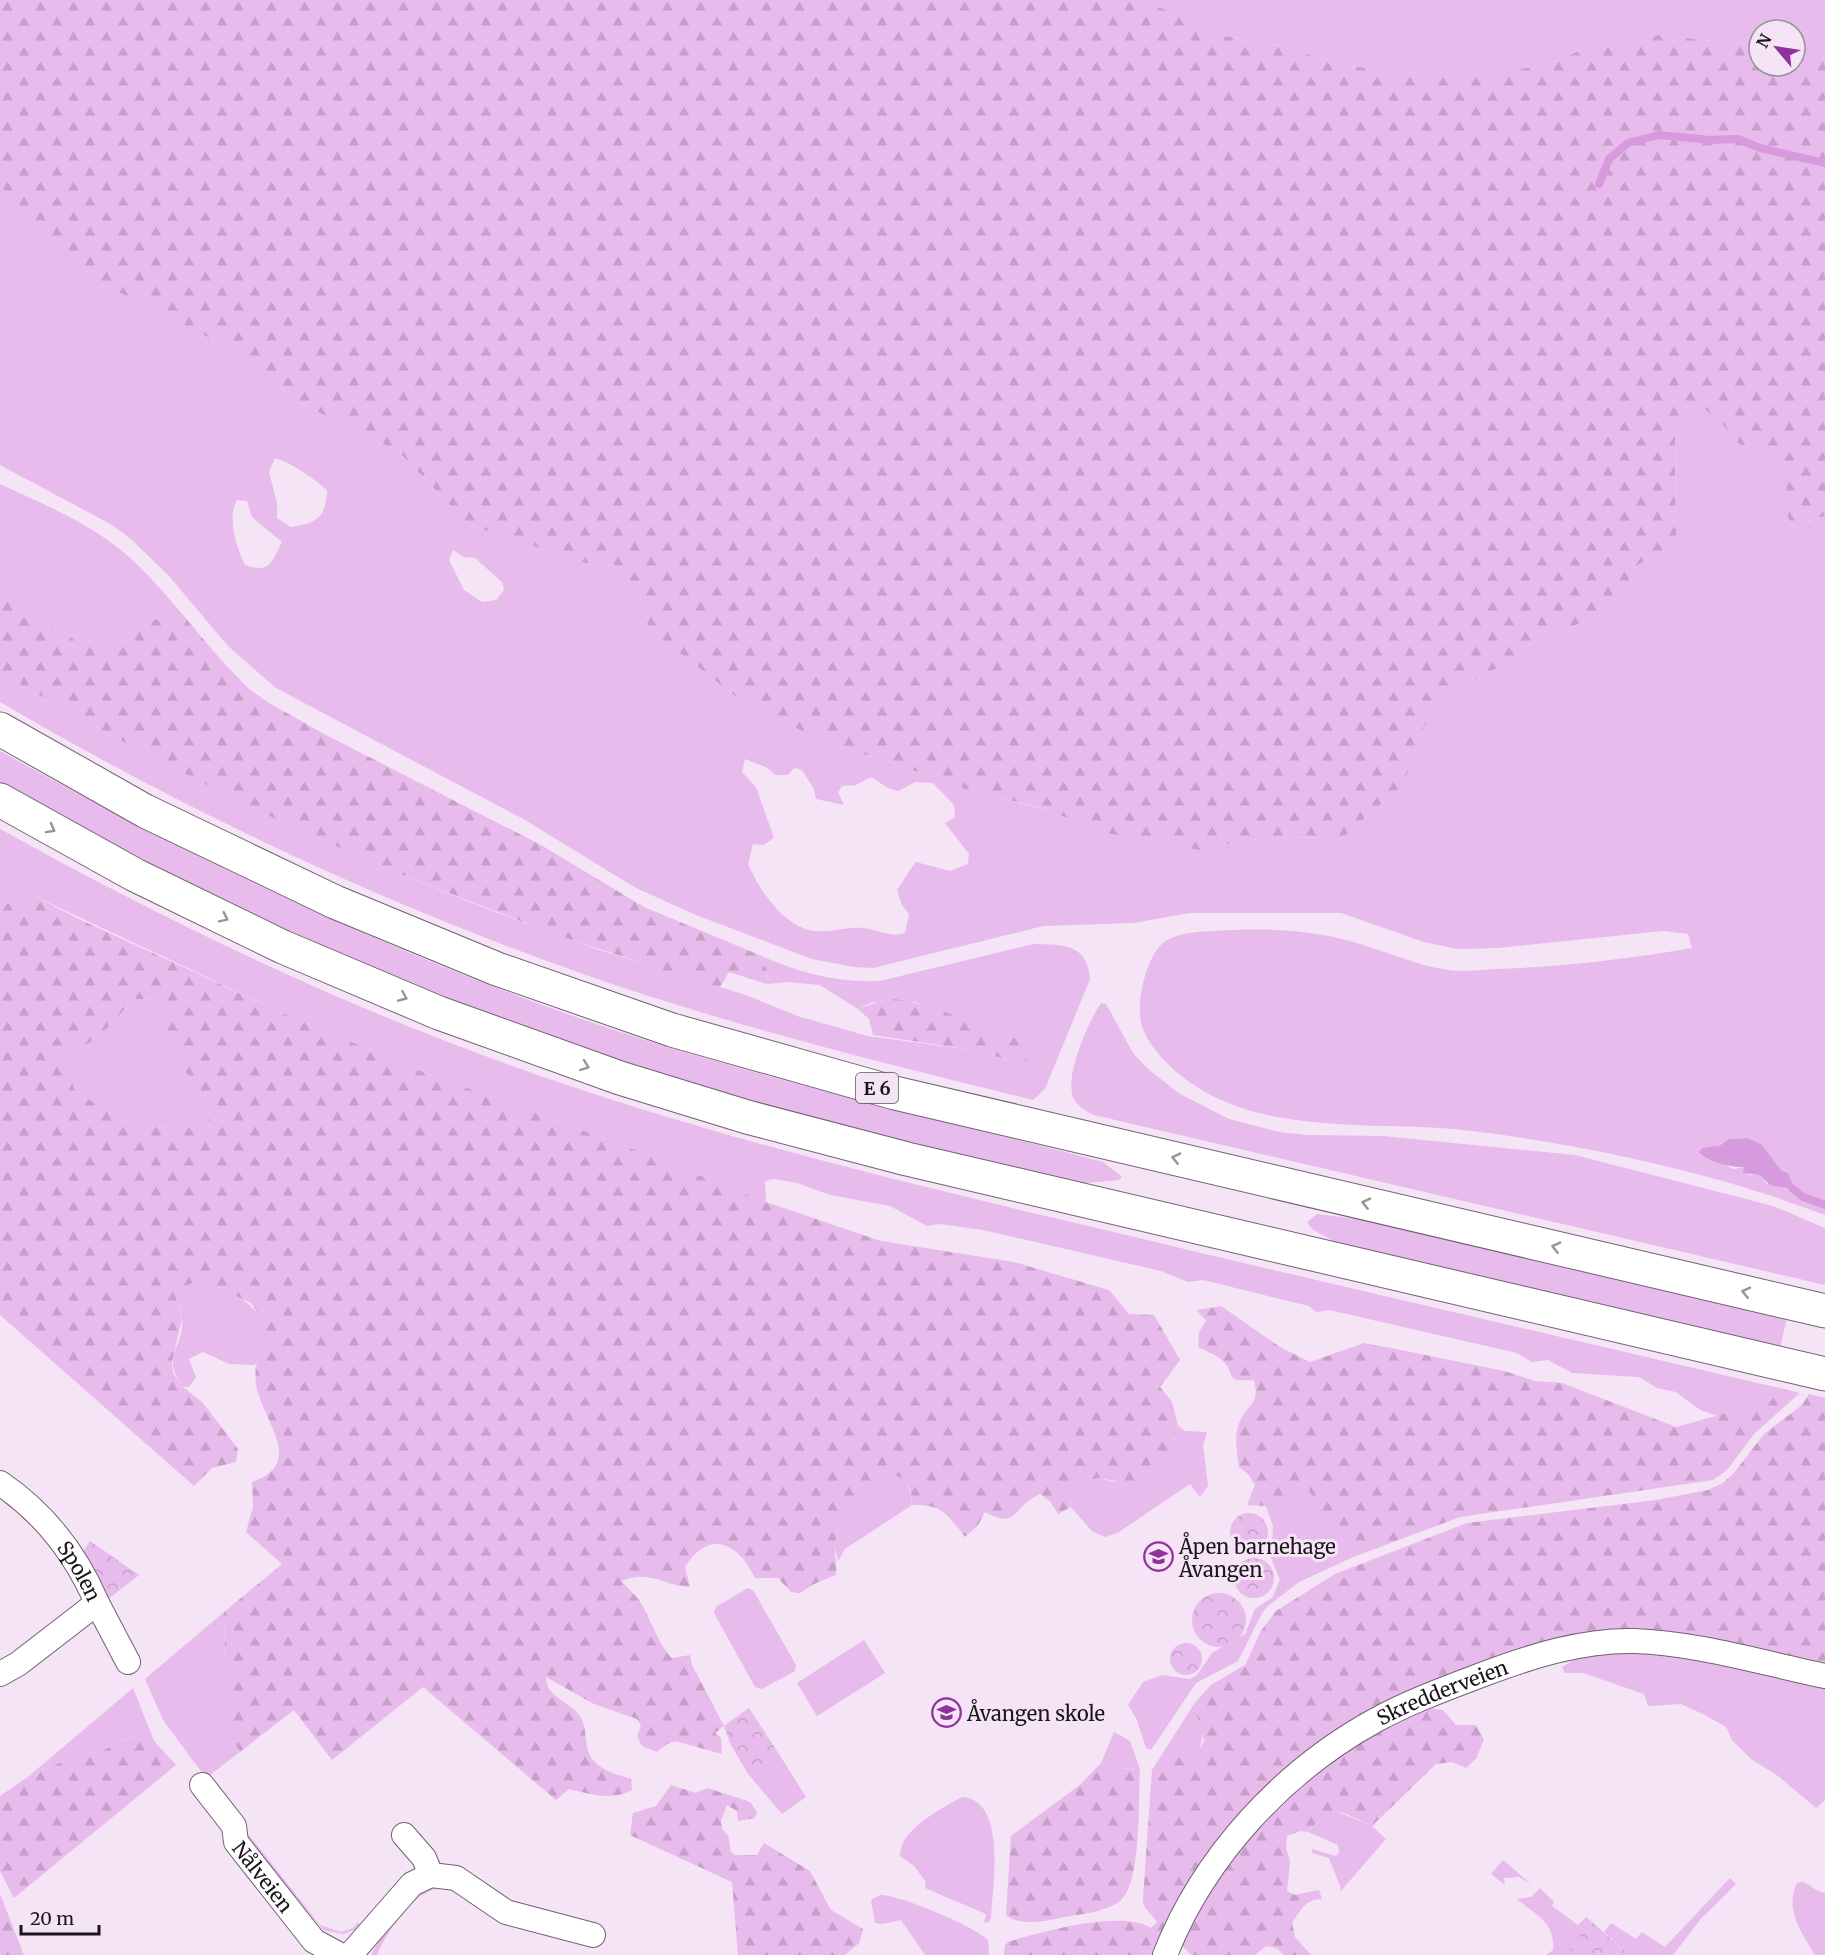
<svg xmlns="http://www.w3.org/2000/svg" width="1825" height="1955" font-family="Merriweather,serif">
<defs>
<pattern id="forest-firs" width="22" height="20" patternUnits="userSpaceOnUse" patternTransform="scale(1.5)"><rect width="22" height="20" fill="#e7bbeb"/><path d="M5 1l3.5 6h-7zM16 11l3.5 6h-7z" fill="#c6a0c9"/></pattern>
<pattern id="park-crowns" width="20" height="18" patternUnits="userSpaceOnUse" patternTransform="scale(1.5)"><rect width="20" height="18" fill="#e7bbeb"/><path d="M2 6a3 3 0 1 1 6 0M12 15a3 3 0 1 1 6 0" fill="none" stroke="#c6a0c9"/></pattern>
</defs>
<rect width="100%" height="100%" fill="#f5e3f6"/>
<g fill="#e7bbeb" fill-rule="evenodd">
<polygon points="1144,0 1825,0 1825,57 1815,60 1795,55 1795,30 1759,30 1759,46 1658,35 1589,47 1545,65 1460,78 1350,66 1272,44 1219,35"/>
<path d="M0 189 7 191 24 221 206 336 304 405 399 452 469 525 585 563 617 565 638 593 649 629 830 745 888 761 966 789 1199 850 1263 837 1342 838 1403 785 1424 727 1437 705 1454 689 1502 666 1530 644 1605 613 1625 588 1637 566 1652 555 1676 512 1675 431 1685 408 1698 404 1721 422 1739 444 1768 455 1781 467 1787 477 1788 492 1807 522 1825 516V1215C1744 1184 1661 1163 1576 1147 1536 1140 1495 1133 1454 1129 1357 1121 1239 1138 1164 1060 1152 1047 1140 1031 1140 1013 1139 993 1147 957 1163 943 1176 932 1200 932 1215 931 1262 928 1305 929 1350 941 1383 950 1415 965 1448 970 1463 972 1481 970 1496 969 1561 967 1628 959 1692 948L1688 934 1663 931 1498 948 1457 949 1424 942 1341 913H1190L1133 923 1043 926 873 968 854 967 812 959 696 915 636 888 525 820 276 688 228 646 169 576 132 540 114 526 0 465ZM275 458C293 464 313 478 327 490 326 517 318 523 291 527L277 518V503L269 472ZM237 500 247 501 252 517 282 542C272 562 270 574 245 565 236 547 227 518 237 500ZM453 550 464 557 475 558 502 582 504 590 496 600 482 602 464 590 449 560ZM745 759 766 767 775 775H788L794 768 802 770 814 789 816 799 844 805 838 792 842 786 856 785 871 777 888 788 898 791 915 782 933 783 954 805 955 817 945 823 969 854 968 864 950 871 916 862C908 871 904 881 897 890L902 905 909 914 905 933C893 938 877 930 864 928 847 926 830 933 814 931 784 927 759 890 748 864L753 844 763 845 774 838 756 787 742 772ZM1745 1138 1762 1145 1782 1171 1790 1176 1792 1183 1788 1189 1767 1184 1759 1175H1748L1744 1167 1733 1169 1699 1151 1719 1146 1729 1139Z"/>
<path d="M0 484C45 505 92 524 129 557 149 575 166 595 183 615L139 622 109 641H76L0 587Z"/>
<path d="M0 673 110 735 247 806 385 868 495 912 602 951 746 995 797 1016 868 1036 978 1051 1026 1066 1025 1042 915 1002H872L858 1009 820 985 788 982 767 984 768 971 757 954C797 972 836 983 880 981L1034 944C1063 945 1087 943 1090 979L1045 1089 1033 1100C883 1063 732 1026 586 975 383 904 186 811 0 702Z"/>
<path d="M0 751C177 849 358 938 548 1007 729 1073 918 1113 1103 1162L1122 1177 1119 1180 1086 1183C901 1144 718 1096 540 1033 352 966 174 879 0 783Z"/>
<path d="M0 829C162 919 330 1000 504 1063 706 1136 913 1185 1122 1234 1342 1287 1563 1337 1783 1389L1770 1401 1718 1416 1700 1410 1676 1392 1657 1388 1639 1377 1572 1373 1548 1360 1532 1362 1517 1353 1329 1310 1316 1312 1309 1306 1203 1280 1188 1282 1161 1271 983 1230 939 1224 927 1226 890 1206 830 1195 797 1183 774 1179 765 1181 766 1202 644 1153 421 1071 294 1018 32 895 7 904 0 913Z"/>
<path d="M135 999 156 1000 165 1007C167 1016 165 1026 167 1034 174 1060 196 1086 214 1104V1116C187 1136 143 1128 114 1115 100 1108 87 1097 74 1089L65 1050C93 1051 115 1017 135 999Z"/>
<path d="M1101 1003 1106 1004 1133 1053 1148 1069 1180 1094 1229 1119 1279 1132 1307 1135 1383 1136 1575 1155 1773 1206 1825 1228V1285L1094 1115C1086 1111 1077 1106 1073 1097 1065 1074 1088 1023 1101 1003Z"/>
<polygon points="1317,1214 1372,1221 1787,1318 1780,1347 1339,1244 1312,1229 1307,1222"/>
<path d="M197 1281C225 1289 246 1296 263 1320L261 1349 255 1365 229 1364 203 1352 189 1359 196 1377 189 1387H183C160 1355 184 1349 182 1319 181 1310 176 1300 173 1291Z"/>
<polygon points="1178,1426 1185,1431 1207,1432 1203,1445 1208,1486 1200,1497 1190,1484 1119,1532 1105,1537 1092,1531 1071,1507 1073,1492 1080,1482 1098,1478 1114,1482 1168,1456"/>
<path d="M892 1475C909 1478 910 1489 912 1505L845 1549 838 1561C837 1555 834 1548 835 1542 839 1518 872 1488 892 1475Z"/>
<polygon points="1304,1482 1353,1557 1299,1582 1269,1605 1262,1613 1238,1661 1196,1683 1151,1750 1146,1748 1137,1720 1128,1705 1143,1682 1162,1675 1190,1679 1197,1675 1212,1653 1245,1634 1255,1609 1272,1598 1280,1580 1271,1558 1273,1526 1266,1506"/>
<polygon points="748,1588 753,1590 796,1665 795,1671 762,1689 755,1687 714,1613 716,1607"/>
<polygon points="224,1612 225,1672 232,1690 232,1740 240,1752 206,1778 163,1720 145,1679"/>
<polygon points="864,1640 885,1673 817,1716 797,1683"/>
<polygon points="1649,1651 1825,1687 1825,1800 1816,1808 1778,1776 1751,1759 1732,1740 1726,1727 1705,1715 1681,1704 1648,1706 1644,1694 1583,1673 1565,1673 1562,1667 1581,1655"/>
<polygon points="133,1688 154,1741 131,1737 99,1752 83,1753 29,1776"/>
<path d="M1194 1704C1200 1726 1208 1733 1196 1755L1157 1762Z"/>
<polygon points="1114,1732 1130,1741 1140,1769 1108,1768 1101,1763"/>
<polygon points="779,1754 806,1797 782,1814 748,1774"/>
<path d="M962 1797C1007 1800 993 1887 991 1917L989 1922 984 1923 986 1914 925 1888 926 1882 914 1866 900 1856C900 1829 941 1809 962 1797Z"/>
<polygon points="1336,1811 1372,1826 1386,1839 1340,1892 1341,1888 1329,1858 1312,1853 1312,1849 1336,1856 1339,1852 1338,1845 1308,1832 1327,1813"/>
<polygon points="249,1835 320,1925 341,1932 353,1928 358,1922 362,1927 343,1934 323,1930 247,1838"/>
<polygon points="1503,1860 1532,1885 1519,1877 1504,1878 1505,1885 1491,1874"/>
<polygon points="1730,1878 1736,1884 1700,1920 1673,1955 1626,1955 1627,1953 1604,1932 1611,1923 1636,1939 1642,1932 1665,1947"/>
<path d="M1802 1882C1811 1884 1815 1892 1825 1893V1955H1815C1802 1933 1784 1909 1797 1883Z"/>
<path d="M442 1884 464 1896C457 1893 448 1888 441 1888 415 1889 386 1933 377 1955H371L386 1927 417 1892Z"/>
<path d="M1540 1888 1554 1902 1552 1906 1578 1925 1586 1917 1592 1922 1570 1949 1577 1955H1546L1553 1950C1556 1923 1536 1915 1517 1899L1531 1897Z"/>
<path d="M880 1895C900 1895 974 1926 988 1940L989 1955H925L901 1920 882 1924 875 1923 871 1900Z"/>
</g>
<g fill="url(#forest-firs)" fill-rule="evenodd">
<polygon points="0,0 1144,0 1219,35 1272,44 1350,66 1460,78 1545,65 1589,47 1658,35 1759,46 1759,66 1795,66 1795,55 1815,60 1825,57 1825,516 1792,526 1786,512 1787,478 1781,467 1768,455 1739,444 1721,422 1698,404 1685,408 1675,431 1676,542 1667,555 1652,555 1637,566 1625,588 1605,613 1530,644 1502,666 1454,689 1437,705 1424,727 1403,785 1342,838 1263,837 1199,850 1107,833 1041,808 965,789 888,761 830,745 738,698 649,629 638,593 617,565 585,563 469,525 399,452 304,405 206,336 77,271 24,221 7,191 0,189"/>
<polygon points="0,587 76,641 109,641 139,622 183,615 220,659 249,689 269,703 326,735 541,845 644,907 757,954 768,971 767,984 729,972 720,987 696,981 551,933 385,868 247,806 110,735 0,673"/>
<path d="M32 895 79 919 294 1018 421 1071 644 1153 766 1202 881 1241 1014 1262 1109 1290 1129 1314 1154 1315 1180 1360 1160 1387 1172 1402 1178 1426 1168 1456 1159 1468 1148 1478 1132 1484 1098 1478 1080 1482 1073 1492 1071 1507 1058 1514 1050 1501 1040 1494C1011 1507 1019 1530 985 1512L978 1525 965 1537C948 1515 943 1504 912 1505 911 1489 909 1478 892 1475 872 1488 838 1518 835 1543 834 1553 837 1564 836 1575L814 1584 800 1593 791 1592 778 1578H755C739 1543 709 1528 685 1567L690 1587C664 1586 649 1569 622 1581 627 1588 636 1595 641 1603 650 1618 660 1647 672 1658L690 1655 692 1665 724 1726 715 1733 721 1738 722 1754 675 1741 667 1744 657 1752 642 1746 637 1736 641 1725 637 1719 594 1704 546 1677C546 1699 572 1701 581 1718 590 1736 580 1753 601 1767 609 1773 622 1776 631 1779L632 1790C612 1801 590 1794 569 1789L556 1800 423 1687 332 1760 294 1710 240 1752 232 1740V1690L225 1672 224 1612 282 1564 246 1532 253 1507 252 1482C307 1463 262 1421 256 1384 253 1365 262 1341 263 1320L251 1303 217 1287 197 1281 174 1291 182 1319 172 1362 173 1373 183 1387 203 1403 238 1449 236 1462 212 1468 194 1486 0 1315V913L7 904ZM135 999 156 1000 165 1007C167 1016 165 1026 167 1034 174 1060 196 1086 214 1105V1116C187 1136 143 1128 114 1115 100 1108 87 1097 74 1089L65 1050C95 1050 114 1018 135 999Z"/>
<path d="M888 998C937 1004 979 1027 1026 1042L1027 1066 978 1051 873 1035 869 1019 858 1009Z"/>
<path d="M1221 1306 1280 1347 1310 1362 1364 1343 1401 1350 1504 1371 1535 1381 1562 1383 1676 1427 1770 1401 1783 1389 1800 1393 1754 1434 1727 1470 1713 1480 1460 1517 1353 1557 1304 1483 1266 1506 1247 1505 1255 1485 1248 1474 1239 1467C1237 1452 1233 1433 1241 1419 1250 1403 1260 1402 1254 1380 1221 1382 1238 1374 1221 1359 1214 1354 1206 1351 1198 1347L1199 1333 1206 1320 1196 1310Z"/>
<path d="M1809 1394 1825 1398V1666L1635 1630 1321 1742C1244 1797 1186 1868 1151 1955H1004L1005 1945 1008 1942C1039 1932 1124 1909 1151 1928L1157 1922 1143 1904V1898L1152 1770 1157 1762 1196 1755 1204 1741 1194 1704 1211 1685 1245 1665 1261 1631 1276 1611 1335 1574 1467 1523 1656 1500 1708 1490 1723 1483 1733 1474 1764 1434 1802 1405Z"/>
<path d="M1423 1707 1443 1710 1456 1725H1476L1484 1740 1476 1758 1466 1768 1452 1762 1436 1764 1372 1826C1337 1811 1337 1802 1308 1832L1300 1831 1287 1836 1286 1848 1290 1861 1287 1891 1295 1895 1319 1890 1322 1899C1305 1899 1301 1910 1292 1923L1295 1937 1311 1955H1284L1276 1948 1266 1946 1255 1955H1191L1181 1944 1205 1896 1256 1829 1310 1777 1342 1753Z"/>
<polygon points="132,1737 154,1741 176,1765 14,1898 0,1871 0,1796 29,1776 83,1753 99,1752"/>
<path d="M1101 1763 1108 1768 1140 1769C1138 1798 1142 1881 1121 1900 1107 1912 1082 1914 1064 1917 1046 1921 1022 1927 1006 1915L1011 1836 1081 1784Z"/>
<polygon points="671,1785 696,1793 707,1788 745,1800 751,1803 757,1813 755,1818 738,1821 737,1811 727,1805 721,1821 722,1829 728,1835 731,1852 735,1855 757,1855 764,1843 810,1871 831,1910 863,1929 859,1943 845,1955 738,1955 732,1882 630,1835 633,1813 656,1806"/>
<polygon points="0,1894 24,1955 0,1955"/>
</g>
<g fill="url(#park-crowns)">
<circle cx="1249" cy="1532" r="19"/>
<polygon points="90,1541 139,1575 107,1600 80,1556"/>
<circle cx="1254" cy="1578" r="20"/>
<circle cx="1219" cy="1620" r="27"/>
<circle cx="1186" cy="1659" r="16"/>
<polygon points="749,1708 779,1754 748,1774 731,1745 724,1726"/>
<polygon points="1592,1922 1627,1953 1626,1955 1577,1955 1569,1949"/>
</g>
<path fill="#d79bdd" d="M1748 1138 1762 1145 1782 1171 1788 1173 1794 1187 1791 1189 1770 1185 1759 1175 1743 1173 1744 1167C1732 1168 1708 1162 1699 1152L1702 1148 1719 1146 1729 1139Z"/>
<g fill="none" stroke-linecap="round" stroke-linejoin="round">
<g stroke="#d79bdd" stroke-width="8">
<polyline points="1599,184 1609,159 1628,143 1659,135 1710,140 1738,139 1760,148 1825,163"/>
<polyline points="1792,1188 1803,1197 1825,1205"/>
</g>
<defs>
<g id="minor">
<path id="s1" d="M0 1483C44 1513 76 1554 97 1603L18 1664 0 1674"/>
<polyline points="97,1603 128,1662"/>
<path id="s2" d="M202 1785 234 1826 236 1842 314 1941 340 1955"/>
<polyline points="404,1835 424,1858 431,1875"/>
<polyline points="350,1955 412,1884 431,1875 456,1878 506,1912 593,1935"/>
<path id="s3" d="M1165 1955C1204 1856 1283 1771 1376 1720 1411 1701 1447 1688 1484 1674 1532 1656 1582 1640 1634 1641 1697 1643 1763 1663 1825 1676"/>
</g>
<g id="highway">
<polyline points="0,729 145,811 335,902 497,969 672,1030 895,1093 1825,1311"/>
<polyline points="0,800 135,875 283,947 439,1013 620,1078 747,1117 907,1159 1825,1374"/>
</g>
</defs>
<use href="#minor" stroke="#706171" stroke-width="26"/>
<use href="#highway" stroke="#706171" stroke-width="35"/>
<use href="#minor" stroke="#fff" stroke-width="24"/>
<use href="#highway" stroke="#fff" stroke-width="33"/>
</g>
<defs><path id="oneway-chevron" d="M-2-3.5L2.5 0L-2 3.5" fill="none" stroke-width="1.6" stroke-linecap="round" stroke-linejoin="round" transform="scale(1.5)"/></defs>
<g stroke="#989598">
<use href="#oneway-chevron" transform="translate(51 829) rotate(29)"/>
<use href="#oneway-chevron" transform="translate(224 918) rotate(26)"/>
<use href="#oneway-chevron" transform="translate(403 997) rotate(23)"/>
<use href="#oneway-chevron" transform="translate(585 1066) rotate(20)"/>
<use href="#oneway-chevron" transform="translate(1176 1158) rotate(-167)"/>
<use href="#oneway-chevron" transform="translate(1366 1203) rotate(-167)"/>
<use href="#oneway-chevron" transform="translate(1556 1247) rotate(-167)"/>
<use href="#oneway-chevron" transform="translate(1746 1292) rotate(-167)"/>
</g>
<defs>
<symbol id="school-ring" viewBox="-11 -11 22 22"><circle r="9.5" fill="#f5e3f6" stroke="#90329b" stroke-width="1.5"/><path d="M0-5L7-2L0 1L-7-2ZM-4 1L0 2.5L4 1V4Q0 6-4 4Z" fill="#90329b"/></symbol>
</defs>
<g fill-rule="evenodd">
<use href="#school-ring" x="1142" y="1540" width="33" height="33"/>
<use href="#school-ring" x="930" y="1696" width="33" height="33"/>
</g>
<g text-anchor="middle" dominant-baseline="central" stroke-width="6" stroke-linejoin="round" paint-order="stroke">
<rect fill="#f5e3f6" stroke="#5c525d" stroke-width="1.5" x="856" y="1073" width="42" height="30" rx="4.5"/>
<g font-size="18" font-weight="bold" fill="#1a141b">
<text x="877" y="1088">E 6</text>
</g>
<g font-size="20" fill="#1a141b" stroke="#f5e3f6" text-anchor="start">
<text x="1179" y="1546">Åpen barnehage<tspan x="1179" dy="23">Åvangen</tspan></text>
<text x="967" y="1713">Åvangen skole</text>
</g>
<g font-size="20" fill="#1a141b" stroke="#f5e3f6">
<text stroke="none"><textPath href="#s1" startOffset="120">Spolen</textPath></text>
<text stroke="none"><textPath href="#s3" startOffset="394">Skredderveien</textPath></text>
<text stroke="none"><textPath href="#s2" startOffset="112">Nålveien</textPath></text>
</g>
</g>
<g transform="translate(1777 48) rotate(299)"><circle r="28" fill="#f5e3f6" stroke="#9d909e" stroke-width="1.5"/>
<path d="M0-4.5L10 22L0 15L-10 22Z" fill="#90329b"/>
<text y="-9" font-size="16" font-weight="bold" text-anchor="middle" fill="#1a141b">N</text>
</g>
<path d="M21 1925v9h78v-9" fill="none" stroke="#1a141b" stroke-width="3"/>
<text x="30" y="1925" font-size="18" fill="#1a141b" stroke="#f5e3f6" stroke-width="4.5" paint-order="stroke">20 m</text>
</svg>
